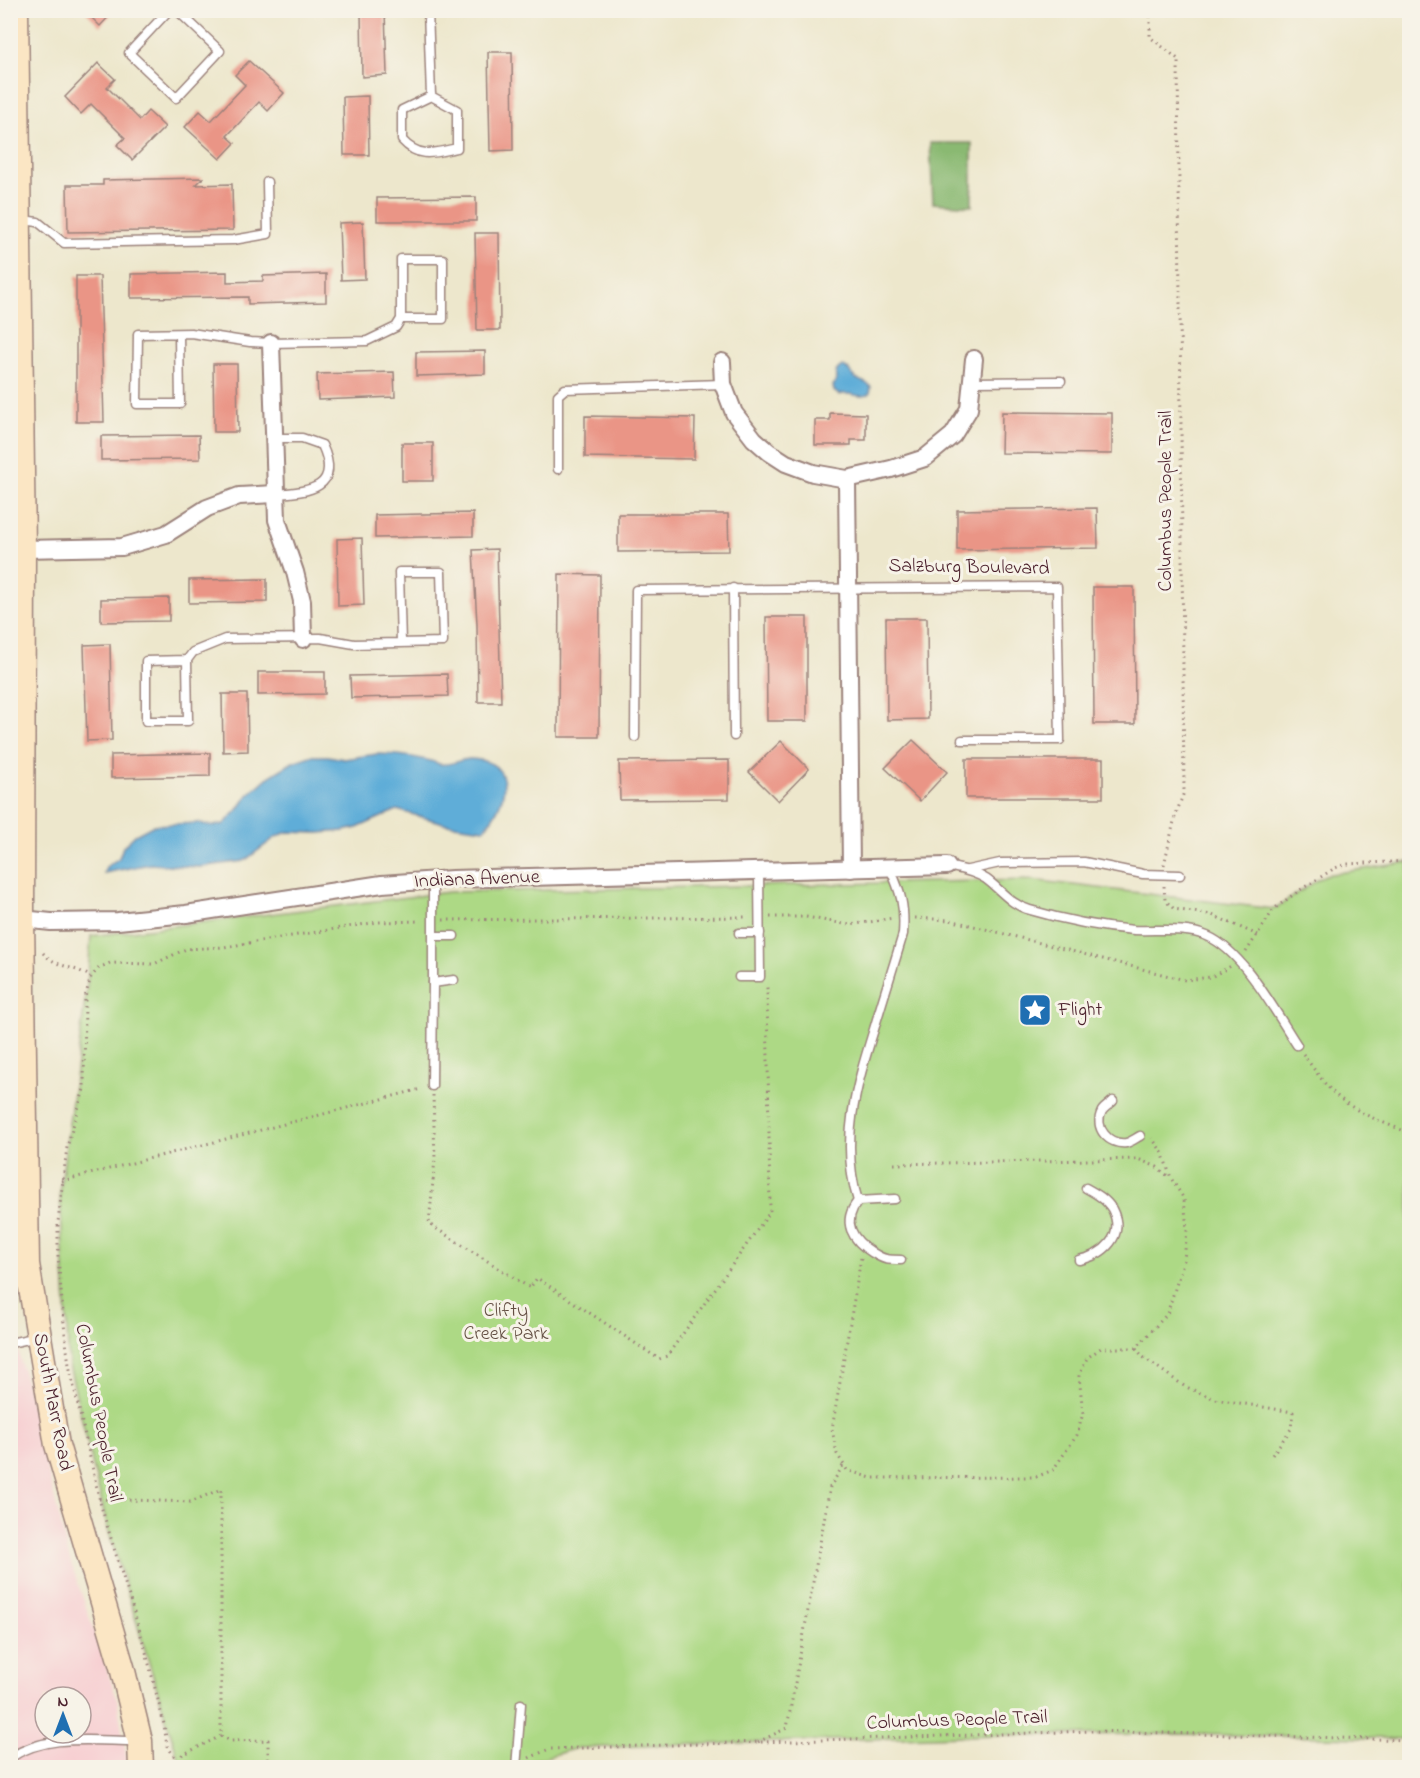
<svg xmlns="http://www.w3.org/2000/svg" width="1420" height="1778" font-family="'Indie Flower',sans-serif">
<rect width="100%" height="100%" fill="#f7f3e8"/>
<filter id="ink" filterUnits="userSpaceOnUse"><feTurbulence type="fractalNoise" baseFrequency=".0167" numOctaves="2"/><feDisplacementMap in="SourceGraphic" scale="12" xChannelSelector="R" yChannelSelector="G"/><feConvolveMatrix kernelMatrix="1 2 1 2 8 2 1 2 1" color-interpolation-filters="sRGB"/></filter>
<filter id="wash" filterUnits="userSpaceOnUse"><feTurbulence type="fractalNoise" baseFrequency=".008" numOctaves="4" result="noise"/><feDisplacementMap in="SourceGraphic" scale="24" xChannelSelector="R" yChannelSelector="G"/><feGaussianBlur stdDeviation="1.35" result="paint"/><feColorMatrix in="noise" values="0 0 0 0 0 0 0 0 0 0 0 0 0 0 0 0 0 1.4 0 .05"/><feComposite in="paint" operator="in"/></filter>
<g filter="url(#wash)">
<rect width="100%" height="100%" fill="#ede7cc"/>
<path fill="#f7cfd2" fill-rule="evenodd" d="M10 1317 68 1554 117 1699 128 1767H11ZM45 1697H81V1733H45Z"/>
<polygon fill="#add985" stroke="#7c7c58" stroke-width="1.5" points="1409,862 1409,1739 1180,1734 996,1735 577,1748 509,1768 269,1768 180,1764 108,1529 69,1365 60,1192 87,986 91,936 449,892 1031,880 1274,909 1325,875"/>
<polygon fill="#8ab972" stroke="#6a6c4e" stroke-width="1.5" points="930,143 972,143 972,206 933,203"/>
<g fill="#5fadd8" stroke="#546682" stroke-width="1.5">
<path d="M843 366C850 369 850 372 854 377 859 382 866 381 871 387L870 393C860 401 851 390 839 395L834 391 833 386 836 381C835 373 836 369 843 366Z"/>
<path d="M377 754C394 754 410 756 427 760 432 761 436 763 440 764 451 766 461 758 472 759 519 762 506 804 484 829L447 824 397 810 357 828 344 831 319 833 287 832 276 837 244 861 199 867 150 864 104 873 106 867 119 858 123 847 135 835 154 825 198 823 213 826 224 824 237 811 248 795 267 778 293 762 310 756H328L344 759Z"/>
</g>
<g id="blocks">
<g fill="#ea9586">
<polygon points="84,10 115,10 100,26"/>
<polygon points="361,10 385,10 387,75 362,77"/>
<polygon points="488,52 512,52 513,150 490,151"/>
<polygon points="249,61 284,93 268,111 259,102 227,136 235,143 220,159 185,127 200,111 211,121 245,85 235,75"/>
<polygon points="98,63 115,79 107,87 140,120 148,111 165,127 132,160 117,145 125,138 91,104 81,114 65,97"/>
<polygon points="368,96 369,155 344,155 343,97"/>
<polygon points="203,178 196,185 232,184 233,230 68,232 67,185 103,185 103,180"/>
<polygon points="476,197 476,221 377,221 377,198"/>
<polygon points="363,222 365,279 341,280 339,223"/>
<polygon points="475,233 499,233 500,330 477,330"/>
<polygon points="227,272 227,282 263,281 263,276 326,274 326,302 248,304 248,297 131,298 131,274"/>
<polygon points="76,276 100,276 104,422 76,422"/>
<polygon points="485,351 485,374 416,376 416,352"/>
<polygon points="213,364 237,364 238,432 214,432"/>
<polygon points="394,372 395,397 318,400 317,374"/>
<polygon points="1002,412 1112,413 1112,454 1001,453"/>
<polygon points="830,413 866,414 866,440 851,440 851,445 815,445 815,420 830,420"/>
<polygon points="585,416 695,418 694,459 585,457"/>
<polygon points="199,435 200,459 101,460 101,436"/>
<rect x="402" y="443" width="31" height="38"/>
<polygon points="1097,508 1098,548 957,550 957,510"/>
<polygon points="473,513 473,536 375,538 375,515"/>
<polygon points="618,514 728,514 729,551 618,552"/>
<polygon points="362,538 364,605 338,606 337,539"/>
<polygon points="497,549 501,702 478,702 477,624 473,550"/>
<polygon points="559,574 600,575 599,737 558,737"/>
<polygon points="267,579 267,602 189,603 189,580"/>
<polygon points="1093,587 1134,587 1135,724 1094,724"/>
<polygon points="169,598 169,621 101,622 101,599"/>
<polygon points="766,617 807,617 807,721 767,721"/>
<polygon points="886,618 927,618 928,719 887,720"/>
<polygon points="110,644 112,740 87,741 84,645"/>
<polygon points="258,672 325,672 325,694 258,695"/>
<polygon points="447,674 448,696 351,698 350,676"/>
<polygon points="222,694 247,694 248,751 223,752"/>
<polygon points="913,740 947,772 920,801 885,768"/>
<polygon points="781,741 809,769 778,801 749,772"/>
<polygon points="210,753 210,776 111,778 111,755"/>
<rect x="966" y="759" width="137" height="39"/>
<polygon points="729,760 729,799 620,800 619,761"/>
</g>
</g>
</g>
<g filter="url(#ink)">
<use href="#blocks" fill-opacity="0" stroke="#9c837c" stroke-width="1.5"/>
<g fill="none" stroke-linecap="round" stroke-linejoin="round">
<defs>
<g id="lane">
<polyline points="169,10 129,53 176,98 220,51 177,10"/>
<polyline points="428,10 431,96"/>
<path d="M431 96 457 110V148C434 153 419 159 402 140V110Z"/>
<polyline points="22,220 38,222 64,243 233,240 268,234 267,182"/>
<polyline points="179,334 180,404 137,404 138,334 191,333 250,342 271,343 367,341 396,327 401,319 401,259 443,259 443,319 401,319"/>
<polyline points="973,382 1061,381"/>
<path d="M274 438H302L322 445C342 488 310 492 275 494"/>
<polyline points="558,469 558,395 565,389 723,384"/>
<polyline points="733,588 734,736"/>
<polyline points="187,660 188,721 146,721 146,661 187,660 193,652 225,639 320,638 354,644 443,642 441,572 399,572 401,643"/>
<polyline points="635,737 636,590 1057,587 1060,740 962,740"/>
<path d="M947 866C960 869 974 871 986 879 1001 890 1011 905 1030 910 1064 920 1099 927 1134 930 1158 931 1185 927 1207 936 1243 951 1276 1013 1297 1045"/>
<polyline points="968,870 1000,863 1084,862 1143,874 1180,875"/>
<polyline points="433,881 433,983 454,980"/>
<polyline points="739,933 760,933"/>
<polyline points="434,936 454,936"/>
<polyline points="739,977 760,977 759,872"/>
<polyline points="432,1086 433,983"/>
<path d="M1113 1101C1110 1104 1104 1108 1102 1111 1093 1128 1109 1145 1126 1143 1131 1142 1136 1138 1140 1136"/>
<path d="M895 1199 858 1201C841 1222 852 1240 873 1253 877 1255 881 1258 886 1259 891 1260 896 1260 901 1260"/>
<path d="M858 1201C839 1140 857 1084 875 1026 884 995 894 965 903 934 905 906 901 893 890 868"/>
<path d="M1079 1260C1104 1255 1126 1236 1112 1209 1106 1199 1095 1193 1086 1188"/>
<polyline points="10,1343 38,1337"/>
<path d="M10 1758C46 1733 95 1741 136 1741"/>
<polyline points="516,1768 521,1704"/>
</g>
<g id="street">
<polyline points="271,343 277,520 295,572 302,601 303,639"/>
<polyline points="722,362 723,384 734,413 754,439 769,452 786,463 813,473 847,479 891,469 925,458 953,435 969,409 974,359"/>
<polyline points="847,479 851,869"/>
<polyline points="23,549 122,547 166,534 207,508 239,496 275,494"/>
<polyline points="22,919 51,922 118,921 186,914 382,884 452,879 947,866"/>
</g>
<polyline id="secondary" points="16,10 23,549 22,919 27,1264 57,1445 122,1667 140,1741 141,1768"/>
</defs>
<use href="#lane" stroke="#9c837c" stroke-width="11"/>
<use href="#street" stroke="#9c837c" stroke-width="20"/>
<use href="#secondary" stroke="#9c837c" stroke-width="27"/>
<g stroke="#9c837c" stroke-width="3" stroke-dasharray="1.5 4.5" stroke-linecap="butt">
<polyline points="1150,10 1150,37 1178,59 1184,792 1175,817 1164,865"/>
<polyline points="1164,886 1165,900 1174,909 1212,915 1258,935"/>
<polyline points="770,917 806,917 850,925 894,918"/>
<polyline points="915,918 950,920 1185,980 1211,977 1231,966"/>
<polyline points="443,920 748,917"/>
<polyline points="1246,952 1274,909 1297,892 1335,868 1347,864 1410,861"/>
<path d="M43 953C57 968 75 966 91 977"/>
<path d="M1303 1054C1315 1070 1326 1088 1342 1100 1362 1115 1386 1124 1410 1133"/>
<polyline points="433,1095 435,1159 429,1224 530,1288 537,1278 659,1359 667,1356 770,1212 767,987"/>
<polyline points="894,1164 1138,1159 1157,1167 1169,1177"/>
<polyline points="62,1181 421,1089"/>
<polyline points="861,1258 832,1429 837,1454 847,1470 871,1478 1036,1477 1053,1470 1077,1435 1083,1413 1079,1376 1087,1358 1101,1348 1136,1348 1167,1314 1184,1260 1187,1230 1184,1199 1171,1178 1162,1152 1152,1138"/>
<polyline points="1136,1348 1143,1357 1184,1386 1215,1399 1293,1412 1291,1429 1272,1455"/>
<polyline points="99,1499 191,1502 221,1489 221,1736 182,1755 180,1764"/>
<polyline points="221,1736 231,1741 268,1740 268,1768"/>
<polyline points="758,1742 787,1728 830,1487 844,1464"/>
<polyline points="529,1758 549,1749 1093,1731 1410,1740"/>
<polyline points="188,1768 180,1764 167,1746 164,1724 145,1648 101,1506 69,1365 65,1334 58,1257 58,1222 67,1147 84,1089 85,997 91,977 99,968 110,963 154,964 186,949 224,947 378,922 421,921"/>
</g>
<use href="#lane" stroke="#fff" stroke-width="8"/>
<use href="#street" stroke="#fff" stroke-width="16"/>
<use href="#secondary" stroke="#fbe6c4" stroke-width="24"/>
</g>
</g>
<defs>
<symbol id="sight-square" viewBox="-11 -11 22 22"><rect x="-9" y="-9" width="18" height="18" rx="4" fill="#1f6fb2" stroke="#f7f3e8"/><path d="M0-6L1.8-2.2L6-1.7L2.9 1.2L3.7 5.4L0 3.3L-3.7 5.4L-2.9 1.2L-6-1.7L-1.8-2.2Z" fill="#fff"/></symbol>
</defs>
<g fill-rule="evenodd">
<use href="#sight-square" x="1016" y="991" width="38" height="38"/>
</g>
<g text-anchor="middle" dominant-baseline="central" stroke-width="6" stroke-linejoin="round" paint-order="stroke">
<g font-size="20" fill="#4a1f2b" stroke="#f7f3e8">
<text transform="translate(1166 501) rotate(-90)">Columbus People Trail</text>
<text transform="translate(969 568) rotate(1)">Salzburg Boulevard</text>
<text transform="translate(477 880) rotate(-2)">Indiana Avenue</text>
<text transform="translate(52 1402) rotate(79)">South Marr Road</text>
<text transform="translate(98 1413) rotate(79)">Columbus People Trail</text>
<text transform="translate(957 1721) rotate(-2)">Columbus People Trail</text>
</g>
<g font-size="20" fill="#4a1f2b" stroke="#f7f3e8" text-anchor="start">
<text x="1058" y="1010">Flight</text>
</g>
<g font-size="20" fill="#634e42" stroke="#f7f3e8">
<text x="506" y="1311">Clifty<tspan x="506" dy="23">Creek Park</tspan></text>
</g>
</g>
<rect width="1420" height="1778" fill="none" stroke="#f7f3e8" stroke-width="36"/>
<g transform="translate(63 1715)"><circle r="28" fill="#f7f3e8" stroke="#b29e9c" stroke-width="1.5"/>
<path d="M0-4.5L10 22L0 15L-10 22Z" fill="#1f6fb2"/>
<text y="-9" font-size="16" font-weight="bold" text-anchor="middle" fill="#4a1f2b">N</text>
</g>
</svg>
